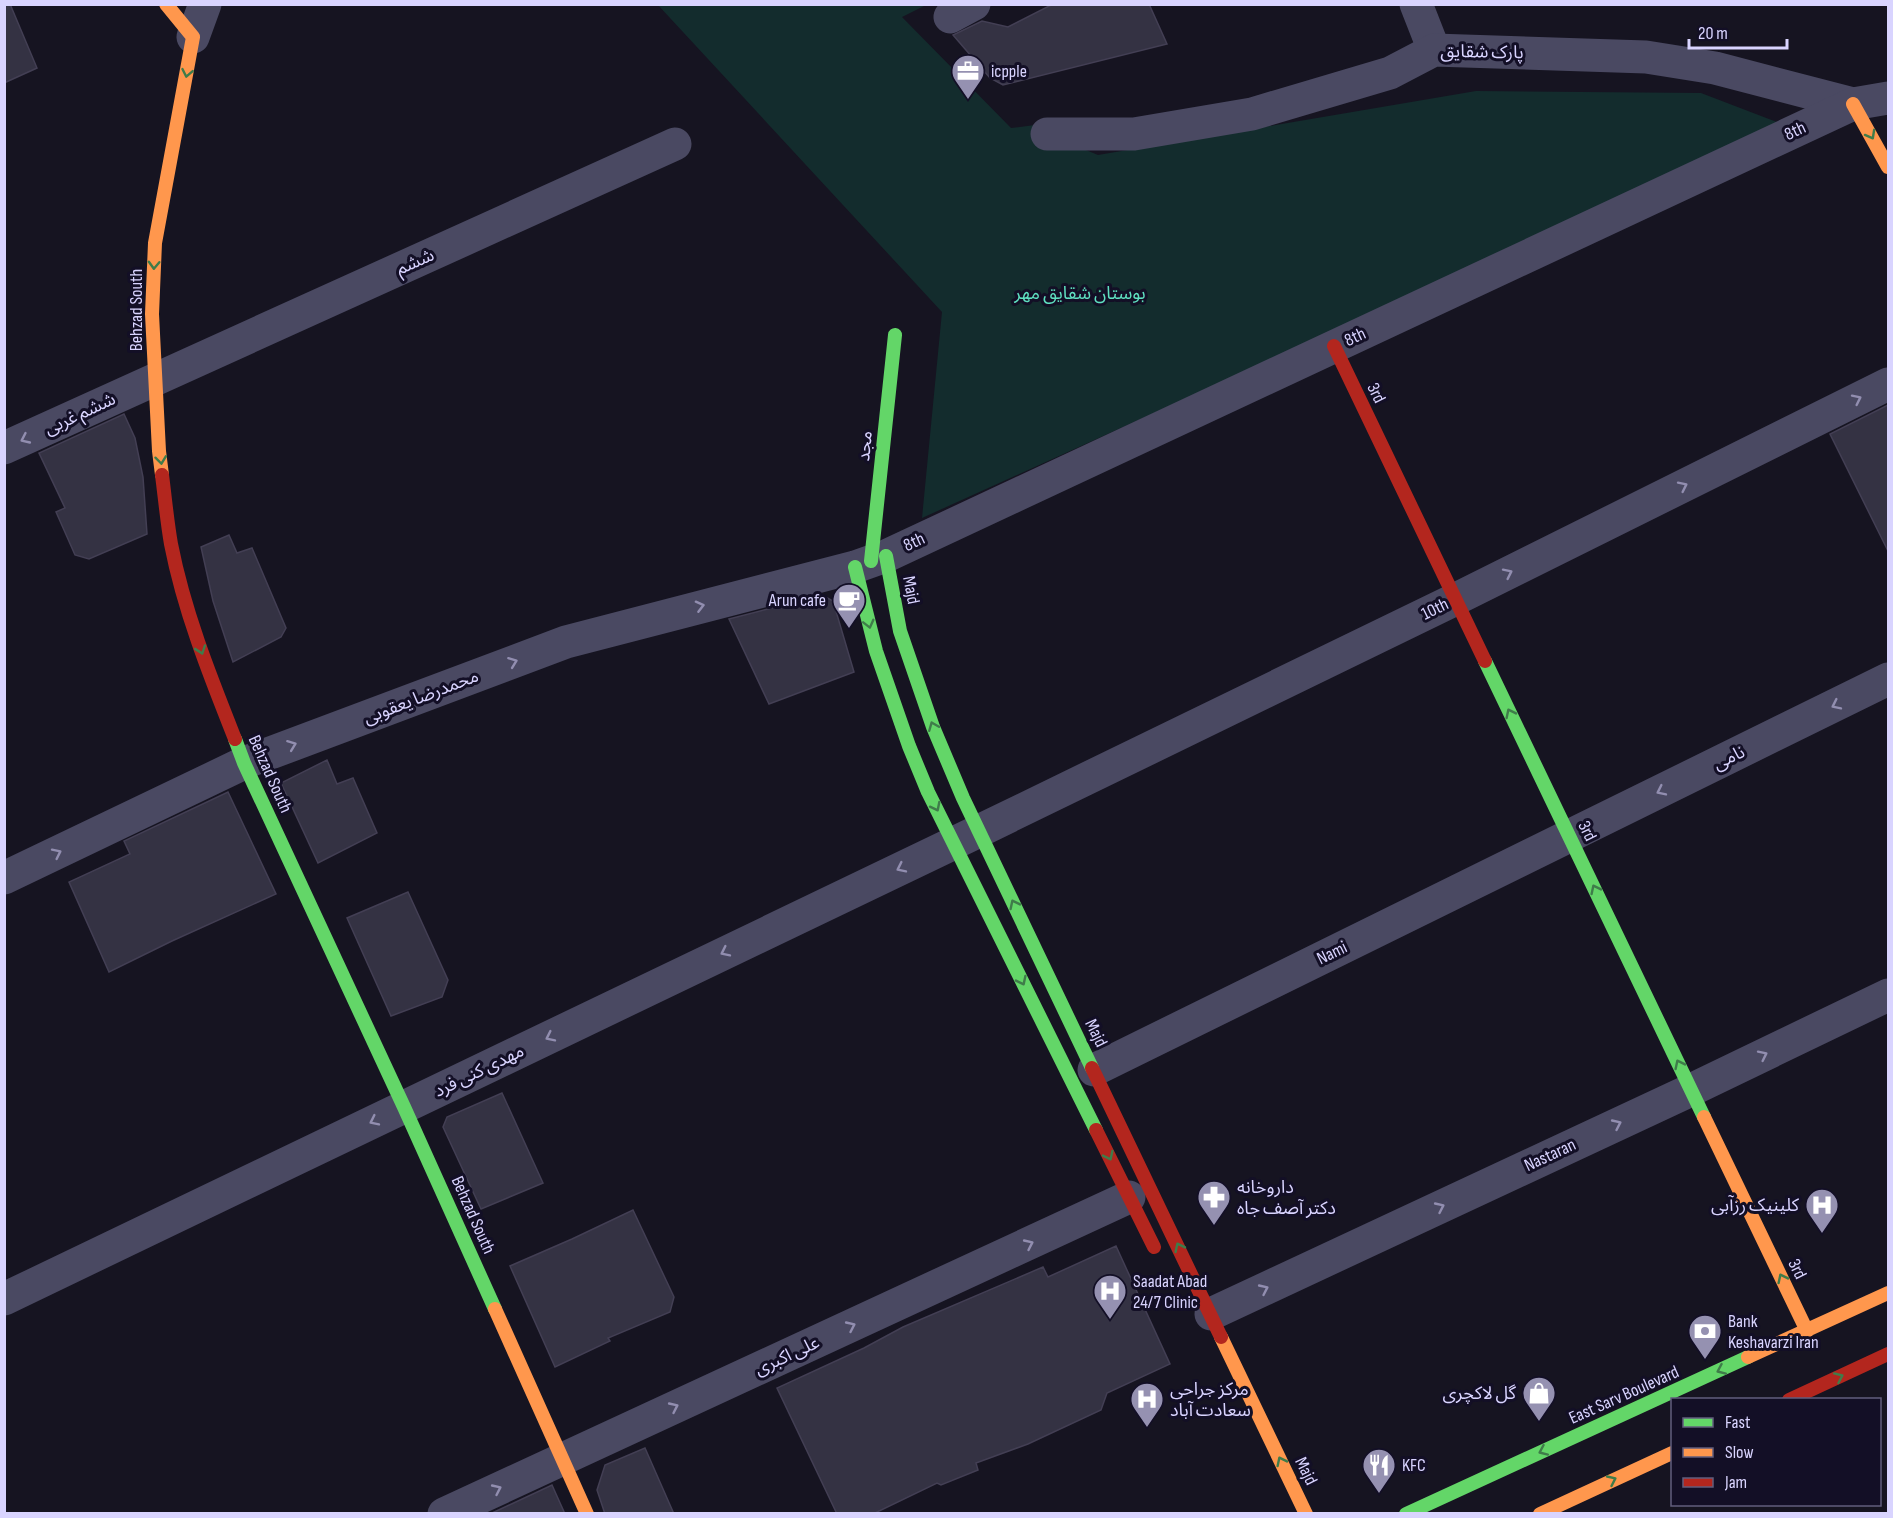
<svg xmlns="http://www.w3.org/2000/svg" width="1893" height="1518" font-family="'Sofia Sans Condensed','Noto Sans Arabic',sans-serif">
<rect width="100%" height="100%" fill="#161421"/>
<polygon fill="#132c2d" points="658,5 926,5 902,17 1011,128 1035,125 1047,134 1098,155 1476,91 1701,93 1787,126 922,518 942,312"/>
<g fill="#343243" stroke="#433f54" stroke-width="1.5">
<polygon points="4,4 10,4 37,68 4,83"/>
<polygon points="1053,4 1149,4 1167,44 1003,85 990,78 953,35 982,21 1008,27"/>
<polygon points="1888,405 1888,551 1830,434"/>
<polygon points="124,414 135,438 143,477 147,534 89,559 75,555 56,512 65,508 39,453"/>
<polygon points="229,535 237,553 252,548 286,628 281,637 233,662 213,601 201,547"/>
<polygon points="822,595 833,601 854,672 769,704 729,619"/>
<polygon points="327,760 337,784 353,778 377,833 318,863 281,783"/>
<polygon points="228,792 276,894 172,941 109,972 69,882 130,854 124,841"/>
<polygon points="408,892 448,980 442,997 391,1016 347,918"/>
<polygon points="502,1093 543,1183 481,1209 443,1127 447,1117"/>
<polygon points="633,1210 674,1297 670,1312 608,1338 610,1341 555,1367 510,1266 572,1239"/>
<polygon points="1116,1246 1170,1364 1107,1393 1101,1410 1028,1444 976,1463 978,1470 941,1485 937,1483 873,1514 837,1514 777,1388 864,1348 903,1327 1043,1267 1048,1277"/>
<polygon points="645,1448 674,1514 605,1514 597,1490 605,1465"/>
<polygon points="552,1485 565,1514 490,1514"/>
</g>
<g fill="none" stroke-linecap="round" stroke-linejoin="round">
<g stroke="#4a4962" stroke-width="33">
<polyline points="1416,4 1434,50"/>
<polyline points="950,17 974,4"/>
<polyline points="193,37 205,4"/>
<polyline points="1047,134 1134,134 1252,114 1390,73 1434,50 1646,57 1715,68 1853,104"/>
<polyline points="4,448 675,144"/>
<polyline points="4,878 244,763 566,642 855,567 886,556 1853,104 1888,98"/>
<polyline points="1094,1070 1888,679"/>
<polyline points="4,1299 979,831 1456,599 1888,384"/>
<polyline points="1211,1314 1691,1090 1888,995"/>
<polyline points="444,1514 1129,1197"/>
</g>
<g stroke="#63d668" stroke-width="14">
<polyline points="886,556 900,631 933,727 963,798 1092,1068"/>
<polyline points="871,561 895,335"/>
<polyline points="855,567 876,651 909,746 928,792 1096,1130"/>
<polyline points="1485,661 1704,1117"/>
<polyline points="235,739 244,763 404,1107 495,1309"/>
<polyline points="1406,1514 1748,1357"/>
</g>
<g stroke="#ff974d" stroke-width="14">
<polyline points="1853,104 1888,167"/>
<polyline points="162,475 159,451 152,314 155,243 193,37 166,4"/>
<polyline points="1704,1117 1807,1331"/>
<polyline points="495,1309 587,1514"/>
<polyline points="1221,1337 1306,1514"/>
<polyline points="1748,1357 1888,1293"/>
<polyline points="1540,1514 1672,1453"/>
</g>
<g stroke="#b3261e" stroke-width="14">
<polyline points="1334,346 1485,661"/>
<path d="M162 475C165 498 167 521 171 544 184 611 210 676 235 739"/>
<polyline points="1092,1068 1221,1337"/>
<polyline points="1096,1130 1154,1247"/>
<polyline points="1789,1400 1888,1354"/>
</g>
</g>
<defs><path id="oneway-chevron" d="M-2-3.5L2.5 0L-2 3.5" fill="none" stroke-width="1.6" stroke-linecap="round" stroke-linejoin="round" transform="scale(1.5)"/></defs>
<g stroke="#3f7c4a">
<use href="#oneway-chevron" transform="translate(187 73) rotate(101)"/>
<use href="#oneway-chevron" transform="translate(1871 135) rotate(61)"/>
<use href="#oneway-chevron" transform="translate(154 265) rotate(92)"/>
<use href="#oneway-chevron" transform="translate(161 460) rotate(83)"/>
<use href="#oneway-chevron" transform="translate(869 624) rotate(76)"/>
<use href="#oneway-chevron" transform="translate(201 650) rotate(71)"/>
<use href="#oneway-chevron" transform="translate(1510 713) rotate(-116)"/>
<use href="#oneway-chevron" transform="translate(933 726) rotate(-112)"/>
<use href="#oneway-chevron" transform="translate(936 807) rotate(63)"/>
<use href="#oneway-chevron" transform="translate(1595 889) rotate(-116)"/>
<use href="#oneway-chevron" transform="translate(1014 904) rotate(-116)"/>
<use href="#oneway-chevron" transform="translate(1022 981) rotate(64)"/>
<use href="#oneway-chevron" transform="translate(1679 1064) rotate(-116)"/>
<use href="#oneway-chevron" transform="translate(1109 1156) rotate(64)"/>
<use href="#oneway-chevron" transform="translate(1179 1247) rotate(-116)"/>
<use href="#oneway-chevron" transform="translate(1782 1278) rotate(-116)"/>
<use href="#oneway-chevron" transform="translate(1721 1370) rotate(156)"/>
<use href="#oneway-chevron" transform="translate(1839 1377) rotate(-24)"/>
<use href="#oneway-chevron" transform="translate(1543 1451) rotate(156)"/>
<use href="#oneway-chevron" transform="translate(1281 1461) rotate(-116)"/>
<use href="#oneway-chevron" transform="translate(1612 1480) rotate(-25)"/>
</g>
<g stroke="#928eb0">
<use href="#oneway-chevron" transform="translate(1857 399) rotate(-26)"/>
<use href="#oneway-chevron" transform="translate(25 439) rotate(155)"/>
<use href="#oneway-chevron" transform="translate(1683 486) rotate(-26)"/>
<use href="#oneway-chevron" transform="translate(1508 573) rotate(-26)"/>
<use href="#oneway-chevron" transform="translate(700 606) rotate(-14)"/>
<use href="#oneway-chevron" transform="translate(513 662) rotate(-21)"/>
<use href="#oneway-chevron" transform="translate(1836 705) rotate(154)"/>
<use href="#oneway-chevron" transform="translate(292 745) rotate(-21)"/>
<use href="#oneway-chevron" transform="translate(1661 791) rotate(154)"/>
<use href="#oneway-chevron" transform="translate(57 853) rotate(-26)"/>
<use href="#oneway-chevron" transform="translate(901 868) rotate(154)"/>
<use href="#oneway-chevron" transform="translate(725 952) rotate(154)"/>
<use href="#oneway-chevron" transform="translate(550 1037) rotate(154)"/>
<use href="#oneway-chevron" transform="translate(1763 1055) rotate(-26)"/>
<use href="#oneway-chevron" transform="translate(374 1121) rotate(154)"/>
<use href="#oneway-chevron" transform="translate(1617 1124) rotate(-25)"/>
<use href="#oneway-chevron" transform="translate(1440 1207) rotate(-25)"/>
<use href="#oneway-chevron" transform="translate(1029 1244) rotate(-25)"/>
<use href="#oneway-chevron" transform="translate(1264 1289) rotate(-25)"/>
<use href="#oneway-chevron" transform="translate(851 1326) rotate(-25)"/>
<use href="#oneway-chevron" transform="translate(674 1407) rotate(-25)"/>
<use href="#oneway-chevron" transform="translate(497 1489) rotate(-25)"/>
</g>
<defs>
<symbol id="office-pin" viewBox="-11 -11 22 30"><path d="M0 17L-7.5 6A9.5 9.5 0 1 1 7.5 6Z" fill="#9591b1" stroke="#130f26"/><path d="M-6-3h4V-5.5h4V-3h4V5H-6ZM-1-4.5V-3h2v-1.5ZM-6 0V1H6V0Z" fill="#fff"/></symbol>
<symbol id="cafe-pin" viewBox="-11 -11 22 30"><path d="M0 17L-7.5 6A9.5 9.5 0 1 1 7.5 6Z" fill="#9591b1" stroke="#130f26"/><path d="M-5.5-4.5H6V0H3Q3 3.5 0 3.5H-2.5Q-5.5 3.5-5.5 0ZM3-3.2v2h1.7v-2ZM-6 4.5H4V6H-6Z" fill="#fff"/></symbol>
<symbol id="pharmacy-pin" viewBox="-11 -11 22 30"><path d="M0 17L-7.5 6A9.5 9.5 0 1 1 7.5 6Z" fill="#9591b1" stroke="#130f26"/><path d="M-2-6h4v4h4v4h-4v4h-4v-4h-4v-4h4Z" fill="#fff"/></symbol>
<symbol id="hospital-pin" viewBox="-11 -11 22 30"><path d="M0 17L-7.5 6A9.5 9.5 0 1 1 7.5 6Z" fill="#9591b1" stroke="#130f26"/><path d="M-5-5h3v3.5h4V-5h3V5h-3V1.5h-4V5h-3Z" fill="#fff"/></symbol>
<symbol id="bank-pin" viewBox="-11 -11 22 30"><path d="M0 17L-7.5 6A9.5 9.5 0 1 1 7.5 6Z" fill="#9591b1" stroke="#130f26"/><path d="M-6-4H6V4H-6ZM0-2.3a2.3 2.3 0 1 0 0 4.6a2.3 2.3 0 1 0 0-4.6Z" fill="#fff"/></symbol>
<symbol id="shop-pin" viewBox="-11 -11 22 30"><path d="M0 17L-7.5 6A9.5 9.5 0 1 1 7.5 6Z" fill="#9591b1" stroke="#130f26"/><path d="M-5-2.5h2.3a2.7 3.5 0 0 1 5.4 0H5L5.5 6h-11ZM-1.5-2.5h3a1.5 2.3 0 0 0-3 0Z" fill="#fff"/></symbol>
<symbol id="restaurant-pin" viewBox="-11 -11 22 30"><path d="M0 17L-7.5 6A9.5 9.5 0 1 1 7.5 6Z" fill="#9591b1" stroke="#130f26"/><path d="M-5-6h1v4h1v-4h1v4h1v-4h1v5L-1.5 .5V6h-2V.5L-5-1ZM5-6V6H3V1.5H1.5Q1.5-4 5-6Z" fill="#fff"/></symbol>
</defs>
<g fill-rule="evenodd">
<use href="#office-pin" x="949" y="52" width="38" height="52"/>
<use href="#cafe-pin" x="830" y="581" width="38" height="52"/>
<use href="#pharmacy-pin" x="1195" y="1178" width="38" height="52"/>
<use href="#hospital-pin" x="1803" y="1186" width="38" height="52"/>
<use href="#hospital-pin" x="1091" y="1272" width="38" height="52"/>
<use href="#bank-pin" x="1686" y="1312" width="38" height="52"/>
<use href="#shop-pin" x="1520" y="1374" width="38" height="52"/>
<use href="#hospital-pin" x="1128" y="1380" width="38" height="52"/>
<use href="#restaurant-pin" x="1360" y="1446" width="38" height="52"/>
</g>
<g text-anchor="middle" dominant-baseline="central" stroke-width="6" stroke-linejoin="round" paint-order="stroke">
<g font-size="18" fill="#d9d4ff" stroke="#130f26">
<text transform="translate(1482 52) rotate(1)">پارک شقایق</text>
<text transform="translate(1795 131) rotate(-25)">8th</text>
<text transform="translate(415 262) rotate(-24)">ششم</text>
<text transform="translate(136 310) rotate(-90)">Behzad South</text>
<text transform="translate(1355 337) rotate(-25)">8th</text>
<text transform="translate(1376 393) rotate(64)">3rd</text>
<text transform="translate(80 414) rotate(-25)">ششم غربی</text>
<text transform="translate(865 446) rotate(-84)">مجد</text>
<text transform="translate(914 542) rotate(-25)">8th</text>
<text transform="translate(911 590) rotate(79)">Majd</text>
<text transform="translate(1435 609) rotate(-26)">10th</text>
<text transform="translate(421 697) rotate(-21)">محمدرضا یعقوبی</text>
<text transform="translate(1729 758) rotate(-26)">نامی</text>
<text transform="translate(270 774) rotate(66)">Behzad South</text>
<text transform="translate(1587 831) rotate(64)">3rd</text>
<text transform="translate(1332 953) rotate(-26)">Nami</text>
<text transform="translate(1096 1033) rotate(64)">Majd</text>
<text transform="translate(479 1071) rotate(-26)">مهدی کنی فرد</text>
<text transform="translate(1550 1155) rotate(-25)">Nastaran</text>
<text transform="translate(473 1215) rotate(66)">Behzad South</text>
<text transform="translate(1797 1269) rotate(64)">3rd</text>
<text transform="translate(787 1356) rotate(-25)">علی اکبری</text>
<text transform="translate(1624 1395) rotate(-24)">East Sarv Boulevard</text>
<text transform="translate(1306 1471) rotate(64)">Majd</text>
</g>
<g font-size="18" fill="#d9d4ff" stroke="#130f26" text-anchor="start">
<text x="991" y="71">icpple</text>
<text x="826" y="600" text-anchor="end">Arun cafe</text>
<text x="1237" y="1187">داروخانه<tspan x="1237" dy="21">دکتر آصف جاه</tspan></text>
<text x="1799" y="1205" text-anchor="end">کلینیک رزآبی</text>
<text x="1133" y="1281">Saadat Abad<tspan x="1133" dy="21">24/7 Clinic</tspan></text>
<text x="1728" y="1321">Bank<tspan x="1728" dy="21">Keshavarzi Iran</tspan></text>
<text x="1170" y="1389">مرکز جراحی<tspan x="1170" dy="21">سعادت آباد</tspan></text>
<text x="1516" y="1393" text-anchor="end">گل لاکچری</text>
<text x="1402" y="1465">KFC</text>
</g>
<g font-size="18" fill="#5fe0c0" stroke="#130f26">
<text x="1080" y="293">بوستان شقایق مهر</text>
</g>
</g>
<rect width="1893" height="1518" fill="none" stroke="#d9d4ff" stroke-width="12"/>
<rect x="1671" y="1398" width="210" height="108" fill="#130f26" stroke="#625e7d" stroke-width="1.5"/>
<rect x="1683" y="1418" width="30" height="9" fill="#63d668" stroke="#625e7d" stroke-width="1.5"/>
<text x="1725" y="1428" font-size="18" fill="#d9d4ff">Fast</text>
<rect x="1683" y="1448" width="30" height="9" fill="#ff974d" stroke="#625e7d" stroke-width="1.5"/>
<text x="1725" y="1458" font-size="18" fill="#d9d4ff">Slow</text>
<rect x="1683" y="1478" width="30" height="9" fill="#b3261e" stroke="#625e7d" stroke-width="1.5"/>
<text x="1725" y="1488" font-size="18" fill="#d9d4ff">Jam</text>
<path d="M1689 39v9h98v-9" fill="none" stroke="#d9d4ff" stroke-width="3"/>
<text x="1698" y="39" font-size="18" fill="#d9d4ff" stroke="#130f26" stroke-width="4.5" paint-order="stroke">20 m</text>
</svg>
